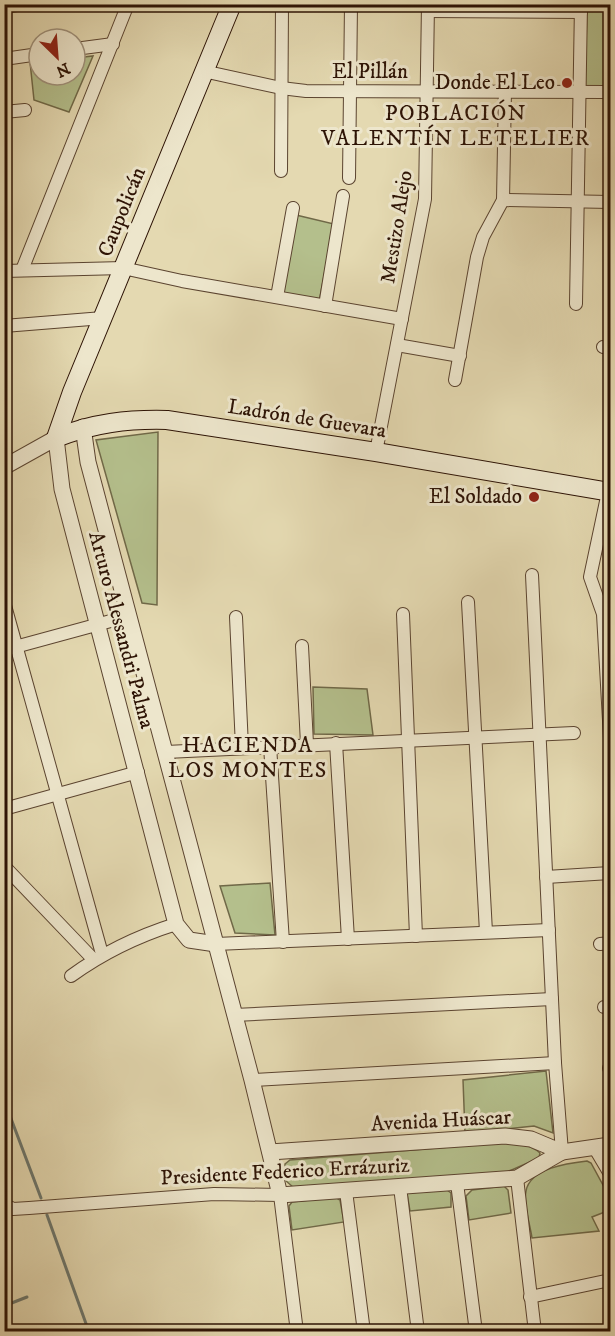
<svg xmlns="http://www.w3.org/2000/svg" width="615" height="1336" font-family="'IM FELL DW Pica',serif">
<rect width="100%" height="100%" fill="#e4d9b1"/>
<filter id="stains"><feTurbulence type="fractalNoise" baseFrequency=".00333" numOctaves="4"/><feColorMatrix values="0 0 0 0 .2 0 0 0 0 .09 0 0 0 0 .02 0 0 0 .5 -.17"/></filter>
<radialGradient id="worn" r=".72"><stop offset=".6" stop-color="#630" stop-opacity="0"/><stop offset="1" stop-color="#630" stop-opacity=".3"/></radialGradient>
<g fill="#b4bf8c" stroke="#706948" stroke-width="1.5">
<polygon points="587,5 610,5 610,86 585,86"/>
<polygon points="93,56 69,112 34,100 30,62 39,61 39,75 75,75 75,58"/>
<polygon points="296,215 334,224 319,302 281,294"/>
<polygon points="158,432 157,605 142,603 96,440"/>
<polygon points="313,687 367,689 373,735 314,734"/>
<polygon points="270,883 275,935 235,933 220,886"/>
<polygon points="546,1071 553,1133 534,1126 465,1133 463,1080"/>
<path d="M499 1143C514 1143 529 1143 540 1153L539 1158 507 1172 293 1187 286 1181 285 1164 290 1160Z"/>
<path d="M587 1161 591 1163 610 1198V1210L592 1217 599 1231 532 1238C530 1224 523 1204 526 1191 530 1168 569 1163 587 1161Z"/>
<polygon points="504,1186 508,1190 511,1213 469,1220 466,1196 472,1190"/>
<polygon points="447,1190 451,1193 451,1207 410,1211 407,1193"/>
<polygon points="335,1197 340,1200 344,1222 292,1230 289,1206 292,1202"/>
</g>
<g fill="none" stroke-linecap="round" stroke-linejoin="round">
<g stroke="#6d776d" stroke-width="3">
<polyline points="4,1100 41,1198"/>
<polyline points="47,1215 89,1332"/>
<polyline points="4,1306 27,1297"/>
</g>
<defs>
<g id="minor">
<polyline points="4,7 23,4"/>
<polyline points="428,11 581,12"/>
<polyline points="75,49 113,44"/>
<polyline points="4,59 39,54"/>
<polyline points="203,71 281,88 306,91 610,92"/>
<polyline points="4,112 25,110"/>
<polyline points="281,171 282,4"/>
<polyline points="349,178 351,4"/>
<polyline points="503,200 610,202"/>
<polyline points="22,270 128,4"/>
<polyline points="4,271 123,268 182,281 402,319"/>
<polyline points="277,297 293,208"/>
<polyline points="576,304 581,4"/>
<polyline points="325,306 343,196"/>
<polyline points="4,326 103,318"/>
<polyline points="397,345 460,356"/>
<polyline points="603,347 610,348"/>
<polyline points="455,380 477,257 483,237 503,200 505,90"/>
<polyline points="376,452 425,199 428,4"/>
<polyline points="608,492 590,577 603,614 610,738"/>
<polyline points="532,575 555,1063 562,1152"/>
<polyline points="4,602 102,954"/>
<polyline points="468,602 486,932"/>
<polyline points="403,614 416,936"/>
<polyline points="236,617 242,747"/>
<polyline points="302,646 307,744"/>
<polyline points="4,650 129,616"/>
<polyline points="336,743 348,939"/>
<polyline points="270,746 283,942"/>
<polyline points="166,752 574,733"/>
<polyline points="4,809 138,772"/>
<polyline points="4,866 93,959"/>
<polyline points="546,877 610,873"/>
<polyline points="216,944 549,930"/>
<polyline points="600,944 610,943"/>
<path d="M71 976C104 952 138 936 176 924"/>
<polyline points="604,1007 610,1007"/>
<polyline points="234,1015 552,999"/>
<polyline points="609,1068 610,1068"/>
<polyline points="252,1080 555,1063"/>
<polyline points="594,1147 610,1174"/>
<polyline points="517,1178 535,1332"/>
<polyline points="457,1183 476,1332"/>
<polyline points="400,1187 418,1332"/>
<polyline points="346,1191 364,1332"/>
<polyline points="4,1204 13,1209 29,1208 214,1194 280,1195 297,1332"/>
<polyline points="530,1297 610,1280"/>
</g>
<g id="tertiary">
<polyline points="83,427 88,462 252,1080 280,1195 517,1178 562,1152"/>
<polyline points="4,467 56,438 62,489 176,924 189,940 216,944"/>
<polyline points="270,1152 505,1136 531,1139 562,1152 610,1145"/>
</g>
<g id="secondary">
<path d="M56 438C93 423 128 419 167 420L376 452 610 492"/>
<polyline points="56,438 72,392 232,4"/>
</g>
</defs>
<use href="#minor" stroke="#5b4430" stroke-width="14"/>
<use href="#tertiary" stroke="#5b4430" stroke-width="17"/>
<use href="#secondary" stroke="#2d1305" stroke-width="20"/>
<use href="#minor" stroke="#ede6cc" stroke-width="12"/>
<use href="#tertiary" stroke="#ede6cc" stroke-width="15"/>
<use href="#secondary" stroke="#ede6cc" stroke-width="18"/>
</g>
<g fill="#8f2418" stroke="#ede6cc" stroke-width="2">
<circle cx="567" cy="83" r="6"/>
<circle cx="534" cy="497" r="6"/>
</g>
<g text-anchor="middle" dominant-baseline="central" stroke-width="6" stroke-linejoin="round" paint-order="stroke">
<g font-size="21" fill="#2d1305" stroke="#ede6cc">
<text x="370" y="72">El Pillán</text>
<text transform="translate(122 212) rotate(-68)">Caupolicán</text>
<text transform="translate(397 227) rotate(-81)">Mestizo Alejo</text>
<text transform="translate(307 419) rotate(9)">Ladrón de Guevara</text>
<text transform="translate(121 630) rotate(75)">Arturo Alessandri Palma</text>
<text transform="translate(441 1121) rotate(-3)">Avenida Huáscar</text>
<text transform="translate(285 1172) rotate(-3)">Presidente Federico Errázuriz</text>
</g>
<g font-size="21" fill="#2d1305" stroke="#ede6cc" text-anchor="end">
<text x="555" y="83">Donde El Leo</text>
<text x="522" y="497">El Soldado</text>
</g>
<g font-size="22" letter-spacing="1.5" fill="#2d1305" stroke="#ede6cc">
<text x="456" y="113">POBLACIÓN<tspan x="456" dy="25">VALENTÍN LETELIER</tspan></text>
<text x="248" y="745">HACIENDA<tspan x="248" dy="25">LOS MONTES</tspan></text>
</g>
</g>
<rect width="615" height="1336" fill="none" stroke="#e4d9b1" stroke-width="24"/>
<rect x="6" y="6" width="603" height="1324" fill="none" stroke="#2d1305" stroke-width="3"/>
<rect x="12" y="12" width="591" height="1312" fill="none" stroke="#2d1305" stroke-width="1.5"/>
<g transform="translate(57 57) rotate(155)"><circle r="28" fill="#ede6cc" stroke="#a0927c" stroke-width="1.5"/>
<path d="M0-4.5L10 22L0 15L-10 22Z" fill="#8f2418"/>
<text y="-9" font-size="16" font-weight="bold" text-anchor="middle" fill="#2d1305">N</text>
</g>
<rect width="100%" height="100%" filter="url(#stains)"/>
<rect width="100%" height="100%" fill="url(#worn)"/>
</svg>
